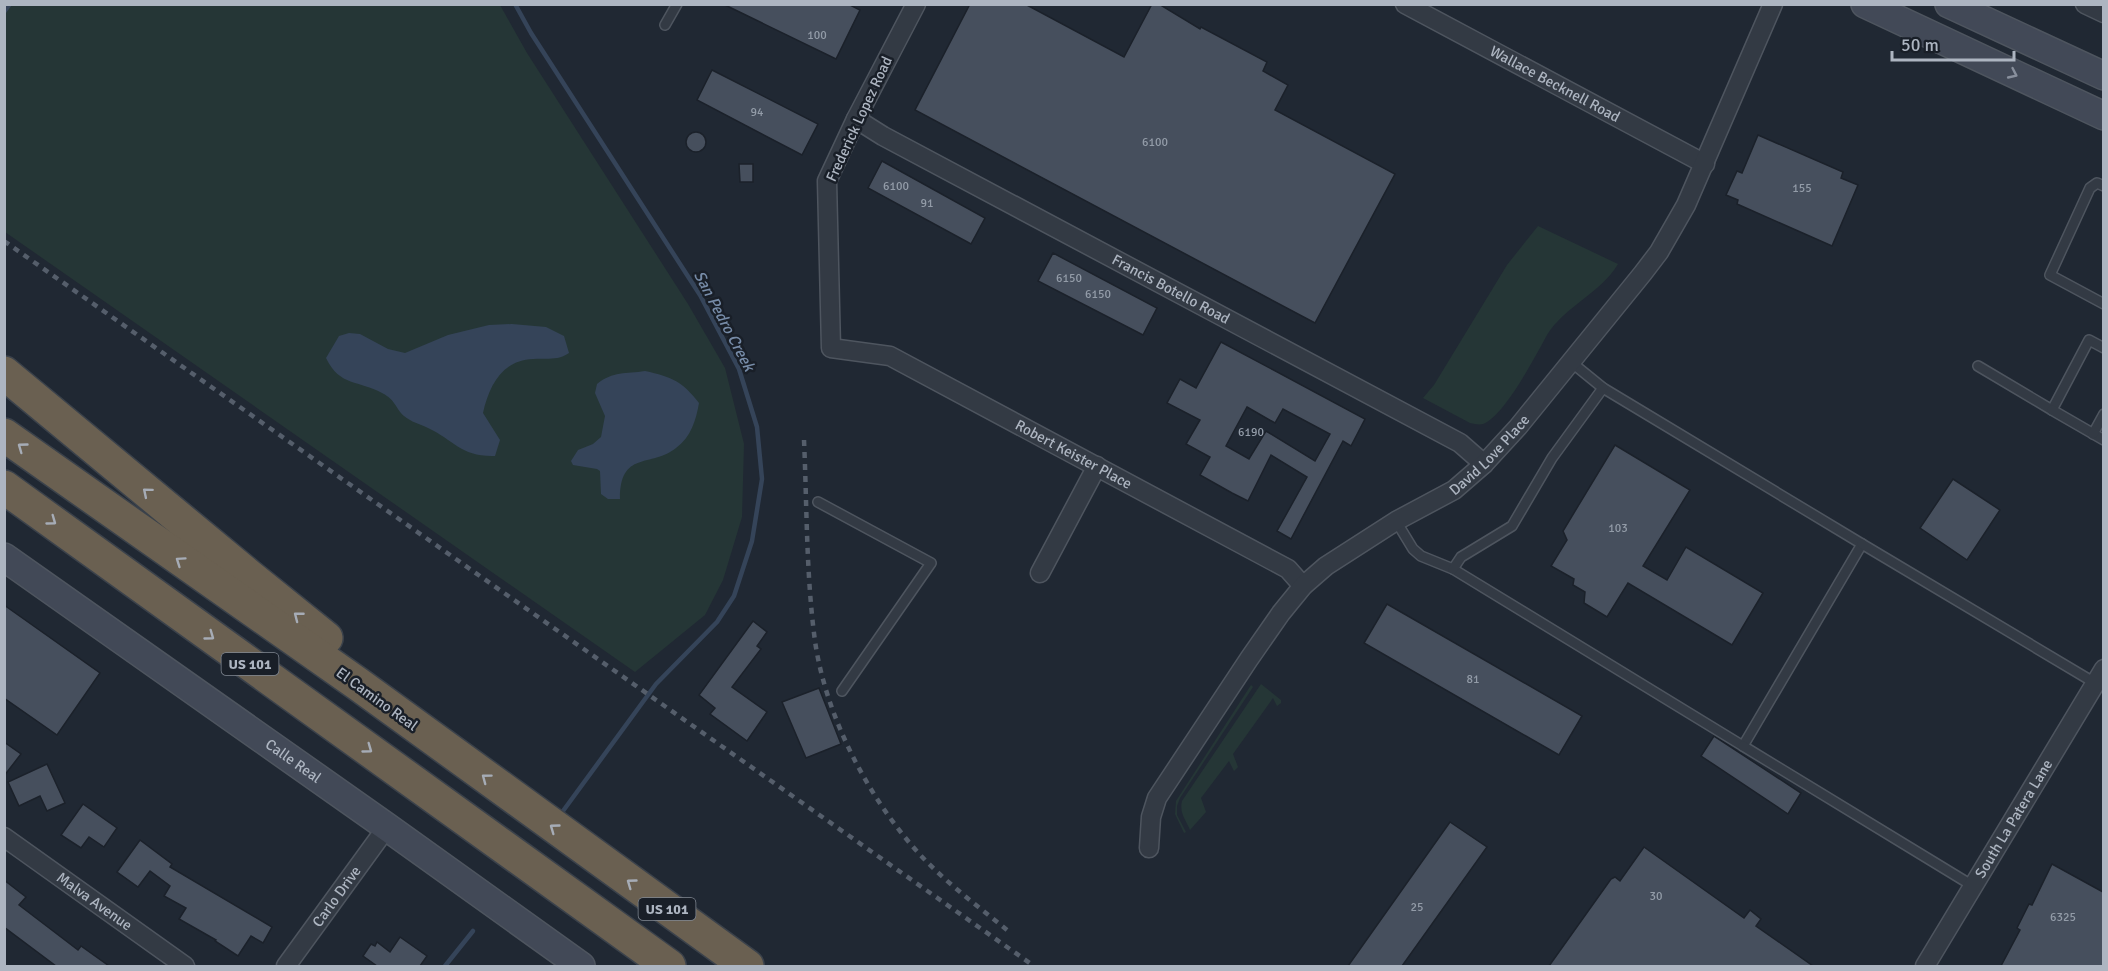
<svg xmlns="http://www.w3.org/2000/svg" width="2108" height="971" font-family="Signika,sans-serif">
<rect width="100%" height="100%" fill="#202833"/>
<g fill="#253636">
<polygon points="5,5 500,5 527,53 688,304 725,368 744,444 742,517 723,580 705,615 635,672 5,232"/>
<path d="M1538 226 1618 264C1601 293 1565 306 1547 335 1536 355 1504 417 1483 424 1479 425 1475 424 1470 423L1423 398 1434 385 1507 265Z"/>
<path d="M1261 684 1281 700V703L1277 706 1273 698 1233 754 1238 767 1234 771 1229 761 1201 798 1206 812 1190 830C1186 820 1179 813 1182 801Z"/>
<polygon points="1251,685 1253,687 1180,798 1177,806 1177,815 1186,832 1184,833 1175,814 1176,801"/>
</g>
<g fill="#354459">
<path d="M512 324 546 327 564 336 569 353C557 361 547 358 533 359 502 360 489 386 483 413L500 440 495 456C461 457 454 440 428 428 420 424 411 422 404 416 395 408 396 400 382 393 359 380 340 387 326 358L339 336 349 333 360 334 388 349 405 353 448 335 489 325Z"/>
<path d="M645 371C672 377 682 381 699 403 696 420 691 437 676 448 651 468 620 450 620 499H608L601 494 600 471 597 469 573 465 571 461 578 450 593 444 601 437 605 416 595 393 597 384C613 371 626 374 645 371Z"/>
</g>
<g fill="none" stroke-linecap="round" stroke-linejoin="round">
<g stroke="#354459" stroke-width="4.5">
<polyline points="515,4 531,33 700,295 739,369 757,427 762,479 752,541 734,596 717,622 656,684 563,811"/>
<polyline points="4,12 10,4"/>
<polyline points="445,966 473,931"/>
</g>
</g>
<g fill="#464f5d" stroke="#1b212a" stroke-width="1.5" fill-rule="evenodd">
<polygon points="723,4 848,4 860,10 836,59"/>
<polygon points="970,4 1025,4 1124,57 1152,4 1159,4 1200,29 1201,27 1267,62 1263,71 1288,85 1275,110 1395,174 1315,323 915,110"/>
<polygon points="712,70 818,124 802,155 697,100"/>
<circle cx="696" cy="142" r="10"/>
<polygon points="1758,135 1843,172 1841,178 1858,185 1832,246 1737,204 1738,200 1726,195 1737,171 1742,173"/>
<polygon points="882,161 985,218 971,244 868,188"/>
<polygon points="739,164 753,164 753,182 740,182"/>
<polygon points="1053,253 1157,308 1143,335 1038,281"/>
<path d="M1221 342 1365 419 1351 446 1343 441 1291 539 1277 531 1307 477 1271 455 1248 501 1232 493 1200 475 1210 457 1186 444 1200 420 1167 403 1180 379 1196 388ZM1247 407 1275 423 1283 409 1330 434 1315 461 1266 431 1249 459 1226 446Z"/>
<polygon points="1615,445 1690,490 1643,566 1667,580 1686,547 1763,593 1732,645 1628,583 1607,617 1584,603 1585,592 1573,585 1574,579 1551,566 1567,540 1563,531"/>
<polygon points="1953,479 2000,510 1967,560 1920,528"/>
<polygon points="1387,604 1582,716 1559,755 1364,643"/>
<polygon points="4,605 100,673 57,735 4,698"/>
<polygon points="753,621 767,632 757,646 761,649 732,687 767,712 747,741 710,714 715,708 699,695"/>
<polygon points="819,688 841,744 806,758 782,702"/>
<polygon points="1714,736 1801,793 1788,814 1701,756"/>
<polygon points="4,742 21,754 4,776"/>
<polygon points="47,764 65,803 47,811 40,796 19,806 8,782"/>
<polygon points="83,804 117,828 104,847 89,837 81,848 61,835"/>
<polygon points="1450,822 1487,847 1402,966 1348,966"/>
<polygon points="140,840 172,864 170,867 272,927 263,943 251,936 238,956 215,941 216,940 179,919 186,908 164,896 170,886 150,871 138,887 117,872"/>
<polygon points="1644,847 1744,918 1750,910 1761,919 1756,926 1813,966 1549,966 1611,879 1615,877 1620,881"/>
<polygon points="2052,864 2103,892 2103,966 2001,966 2020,930 2017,928 2029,904 2032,905"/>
<polygon points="4,880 26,897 19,905 78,950 81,946 109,966 56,966 4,927"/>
<polygon points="400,937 427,956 420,966 377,966 363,956 371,944 375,946 377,942 390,952"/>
</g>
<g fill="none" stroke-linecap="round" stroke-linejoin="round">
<defs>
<g id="lane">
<polyline points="665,25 677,4"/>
<polyline points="2104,186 2097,183 2090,188 2050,275 2104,304"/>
<polyline points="1978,366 2052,410 2089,340 2104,348"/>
<polyline points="2052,410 2104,440"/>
<polyline points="2093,434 2104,414"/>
<polyline points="818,502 931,563 842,691"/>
<polyline points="1396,521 1413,549 1421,556 1453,569 1743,746 1862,544 1603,388 1571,362"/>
<polyline points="1862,544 2095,683"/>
<polyline points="1453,569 1461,557 1512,526 1552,458 1603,388"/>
<polyline points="1743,746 1973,886"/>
</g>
<g id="street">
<path id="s1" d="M916 4 856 119 827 181 831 348 890 356 1288 569 1303 586"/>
<path id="s2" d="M1405 4 1705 164"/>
<polyline points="2085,4 2104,13"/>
<path id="s3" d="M856 119 883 136 1460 443 1484 464"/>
<polyline points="1040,573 1097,466"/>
<path id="s4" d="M4 837 185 966"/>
<path id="s5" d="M1149 848 1151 817 1157 798 1249 659 1281 613 1303 586 1326 566 1396 521 1454 490 1484 464 1518 427 1643 273 1659 252 1686 205 1773 4"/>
<path id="s6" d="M286 966 387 827"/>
<path id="s7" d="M1925 966 2104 669"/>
</g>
<g id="secondary">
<polyline points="1865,4 2104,116"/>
<polyline points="1949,4 2104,76"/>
<path id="s8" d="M4 557 387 827 581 966"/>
</g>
<g id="highway">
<polyline points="4,373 249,576 326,638"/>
<polyline points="4,435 358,684 747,966"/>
<polyline points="4,487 669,966"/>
</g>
</defs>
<use href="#lane" stroke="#4e555f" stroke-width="12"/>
<use href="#street" stroke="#4e555f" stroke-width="21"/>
<use href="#secondary" stroke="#4e555f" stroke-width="30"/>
<use href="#highway" stroke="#3b424b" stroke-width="36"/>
<use href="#lane" stroke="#333a44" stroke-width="9"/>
<use href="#street" stroke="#333a44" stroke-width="18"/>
<use href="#secondary" stroke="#424957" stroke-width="27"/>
<use href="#highway" stroke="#6a6051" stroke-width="33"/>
<g stroke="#555e6b" stroke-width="4.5" stroke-dasharray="6 6" stroke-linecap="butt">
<polyline points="4,241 1034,966"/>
<path d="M804 440C807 507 806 574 815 641 826 719 872 806 927 862 952 887 980 908 1007 930"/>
</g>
</g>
<defs><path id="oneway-chevron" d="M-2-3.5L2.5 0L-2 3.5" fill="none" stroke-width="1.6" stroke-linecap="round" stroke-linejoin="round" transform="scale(1.5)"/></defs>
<use stroke="#888f9c" href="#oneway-chevron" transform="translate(2013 74) rotate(25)"/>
<g stroke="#a6acb6">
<use href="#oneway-chevron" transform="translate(22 447) rotate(-144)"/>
<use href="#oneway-chevron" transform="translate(147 492) rotate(-140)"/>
<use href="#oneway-chevron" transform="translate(52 521) rotate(36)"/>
<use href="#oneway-chevron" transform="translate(180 561) rotate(-145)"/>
<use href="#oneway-chevron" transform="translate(298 616) rotate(-142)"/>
<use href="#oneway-chevron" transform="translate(210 636) rotate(36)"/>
<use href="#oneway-chevron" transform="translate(368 749) rotate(36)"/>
<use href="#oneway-chevron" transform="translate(486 778) rotate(-143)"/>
<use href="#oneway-chevron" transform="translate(554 828) rotate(-144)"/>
<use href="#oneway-chevron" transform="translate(631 883) rotate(-144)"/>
</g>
<g text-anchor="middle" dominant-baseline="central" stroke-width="5" stroke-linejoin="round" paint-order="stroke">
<g font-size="12" fill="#939ca8">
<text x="817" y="35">100</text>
<text x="757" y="112">94</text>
<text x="1155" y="142">6100</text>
<text x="896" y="186">6100</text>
<text x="1802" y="188">155</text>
<text x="927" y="203">91</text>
<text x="1069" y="278">6150</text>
<text x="1098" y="294">6150</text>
<text x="1251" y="432">6190</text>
<text x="1618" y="528">103</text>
<text x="1473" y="679">81</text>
<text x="1656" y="896">30</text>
<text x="1417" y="907">25</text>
<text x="2063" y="917">6325</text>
</g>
<g fill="#191f28" stroke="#818893" stroke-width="1.5">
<rect x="221.5" y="653" width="57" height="22" rx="4.5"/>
<rect x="638.5" y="898" width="57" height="22" rx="4.5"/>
</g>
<g font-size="14" font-weight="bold" fill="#adb5c1">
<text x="250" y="664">US 101</text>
<text x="667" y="909">US 101</text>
</g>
<g font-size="15" fill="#adb5c1" stroke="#191f28">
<text stroke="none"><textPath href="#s2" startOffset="170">Wallace Becknell Road</textPath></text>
<text transform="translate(859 119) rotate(-65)">Frederick Lopez Road</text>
<text stroke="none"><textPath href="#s3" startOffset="358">Francis Botello Road</textPath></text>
<text stroke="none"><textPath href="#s1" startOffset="633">Robert Keister Place</textPath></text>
<text stroke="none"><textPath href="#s5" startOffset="538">David Love Place</textPath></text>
<text transform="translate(377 699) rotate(36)">El Camino Real</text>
<text stroke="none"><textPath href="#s8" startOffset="354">Calle Real</textPath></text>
<text stroke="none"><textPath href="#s7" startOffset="172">South La Patera Lane</textPath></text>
<text stroke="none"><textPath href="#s6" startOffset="86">Carlo Drive</textPath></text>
<text stroke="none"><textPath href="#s4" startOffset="111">Malva Avenue</textPath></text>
</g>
<g font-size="16" font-style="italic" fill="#778ca8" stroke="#191f28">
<text transform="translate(724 321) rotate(62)">San Pedro Creek</text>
</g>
</g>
<rect width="2108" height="971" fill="none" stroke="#adb5c1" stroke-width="12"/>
<path d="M1892 51v9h122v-9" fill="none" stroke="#adb5c1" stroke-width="3"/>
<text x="1901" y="51" font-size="18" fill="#adb5c1" stroke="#191f28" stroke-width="4.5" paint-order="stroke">50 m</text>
</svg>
